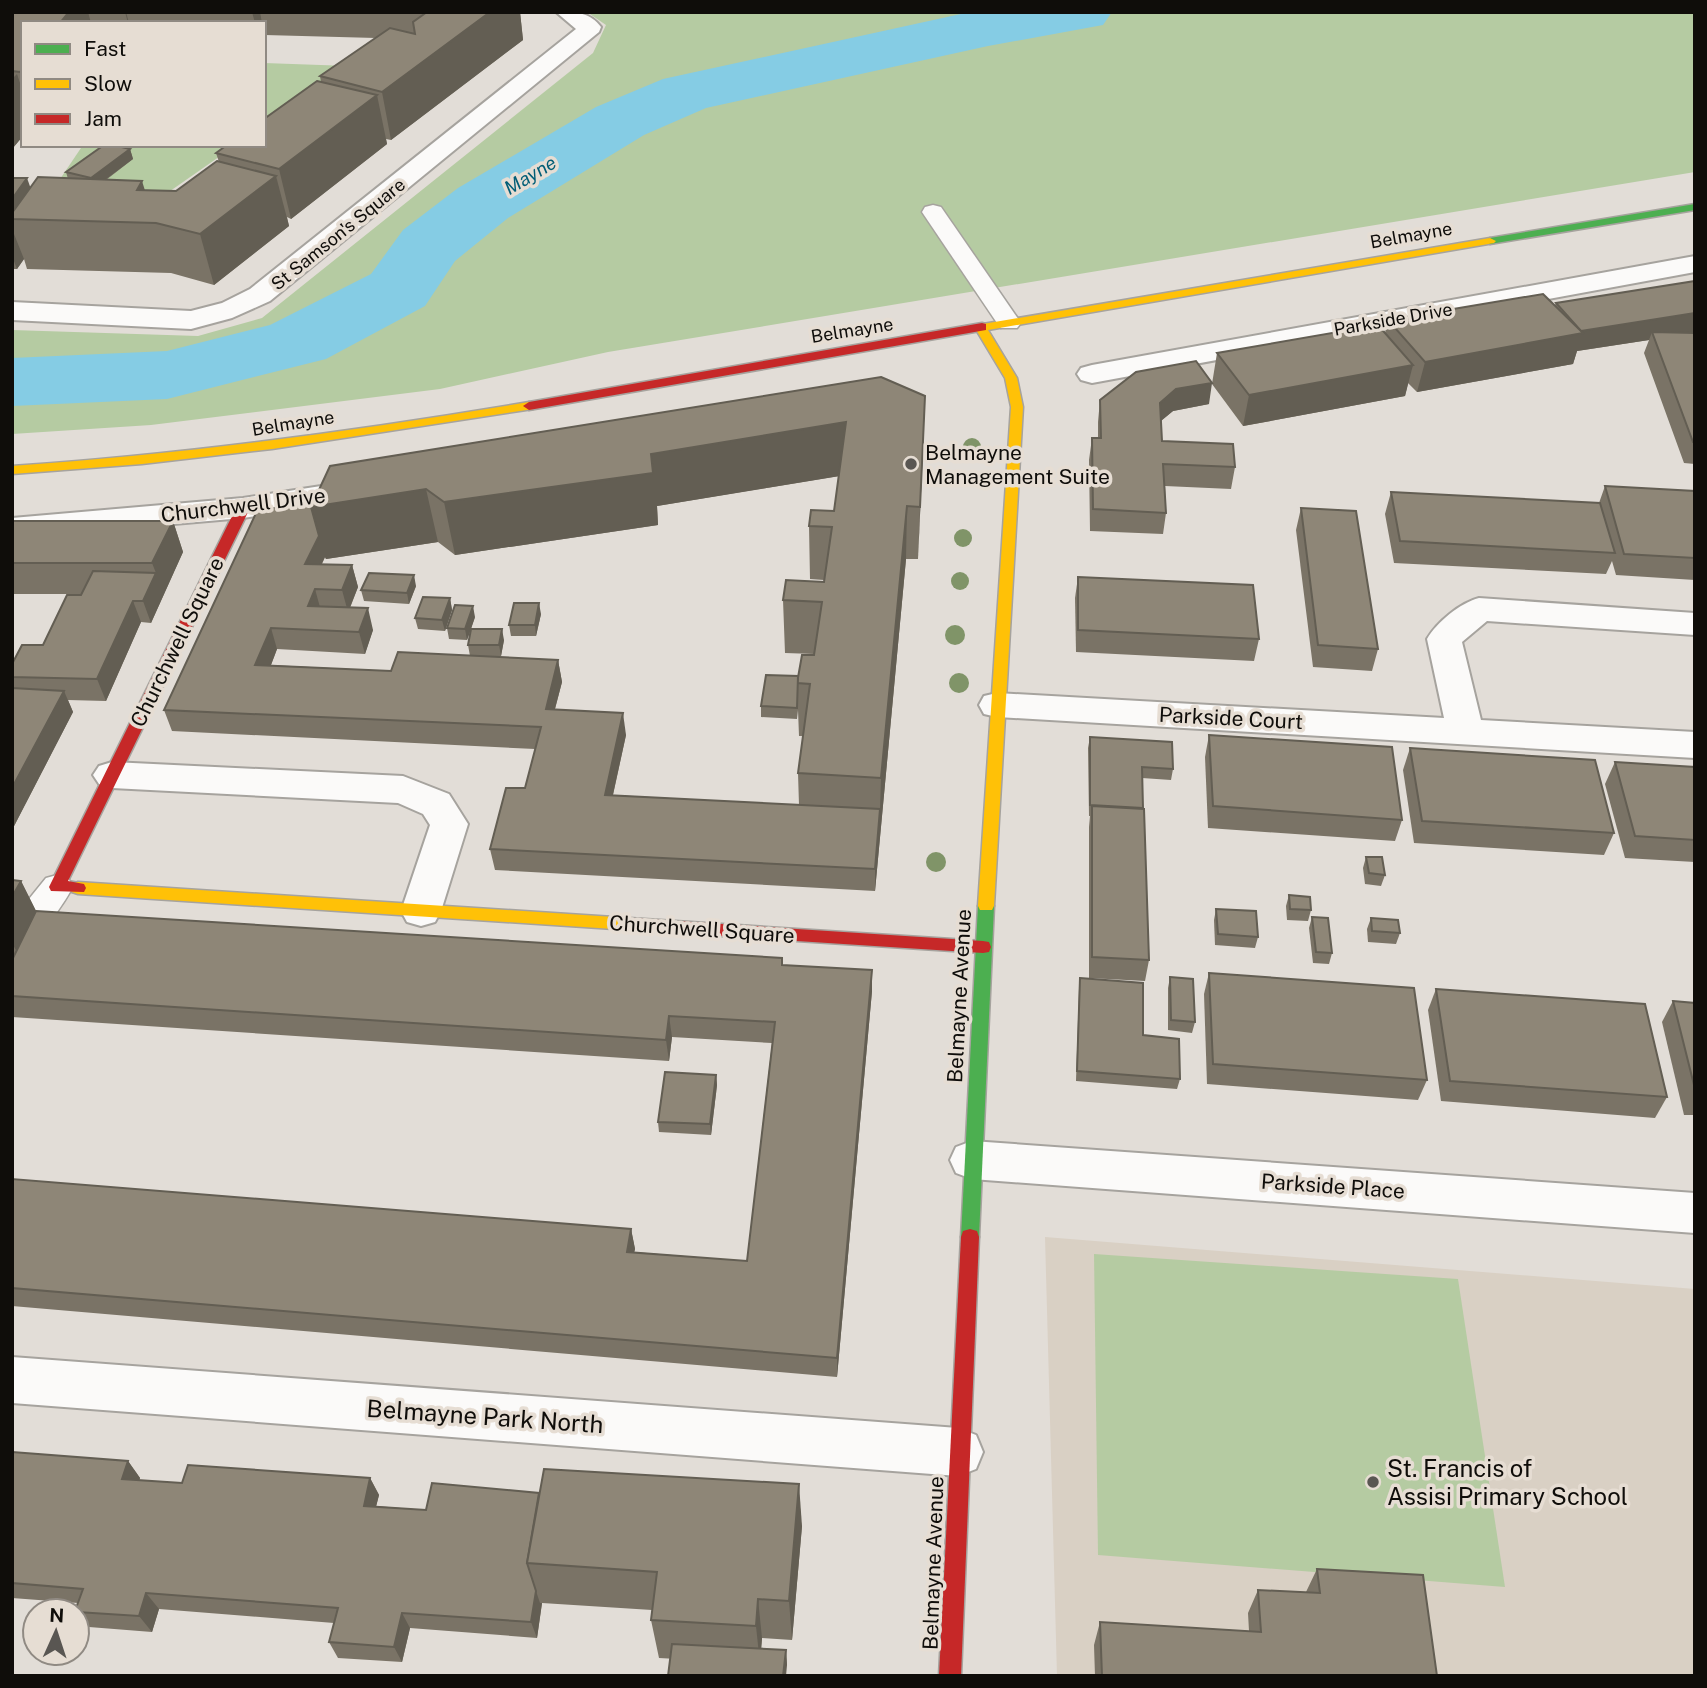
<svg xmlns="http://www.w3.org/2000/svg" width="1707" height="1688" font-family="'Public Sans',sans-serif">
<rect width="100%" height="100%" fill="#e2ddd7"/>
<polygon fill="#d9d0c4" points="1045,1237 1695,1289 1695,1676 1057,1676"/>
<g fill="#b5cba2">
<polygon points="587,12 1695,12 1695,172 608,352 440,389 151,425 12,434 12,330 198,336 262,318 593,53 606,25"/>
<polygon points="264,63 349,66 264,125"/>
<polygon points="83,145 236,145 163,196 52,191"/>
<polygon points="1094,1254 1458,1279 1505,1587 1098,1555"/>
</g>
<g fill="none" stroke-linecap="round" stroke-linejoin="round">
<polygon fill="#85cce4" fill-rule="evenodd" points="970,12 1112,12 1103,25 988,46 706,108 644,135 508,218 455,261 425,306 326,359 167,399 12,406 12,358 167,351 270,325 371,274 403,230 458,188 596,107 663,79"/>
<defs>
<g id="lane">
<polygon points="933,205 941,207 1021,323 1017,328 1001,328 997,323 922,212 925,207"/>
<path d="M57 875 68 878 73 887C65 901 47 929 34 939 27 945 20 943 12 941V920L46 878Z"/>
</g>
<g id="street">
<path d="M556 12C574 12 589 11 601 27L599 32 270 301 232 318 191 329 12 320V302L191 311 222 303 250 289 576 29Z"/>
<polygon points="1695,256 1695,272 1092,383 1081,380 1077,374 1081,368 1092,365"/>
<polygon points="367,479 378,482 383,489 378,496 243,518 12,538 12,518 243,498"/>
<path d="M1479 598 1695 613V635L1487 621 1462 642 1481 720 1695 732V758L997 717 984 714 979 705 984 696 997 693 1444 718 1427 639C1437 622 1460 603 1479 598Z"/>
<polygon points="112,762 403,776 449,794 468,824 441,911 435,922 421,926 407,922 401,911 430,825 423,814 398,803 112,788 99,784 93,775 99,766"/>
<polygon points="972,1141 1695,1193 1695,1233 972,1179 956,1173 950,1160 956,1147"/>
<polygon points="12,1357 958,1428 976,1435 983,1452 976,1469 958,1476 12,1403"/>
</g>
<g id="fast">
<polygon points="1695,204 1695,210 1490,244 1484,241 1490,238"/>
<polygon points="986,900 992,902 994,906 979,1237 977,1243 970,1245 963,1243 961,1237 978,906 980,902"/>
</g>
<g id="slow">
<polygon points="1490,238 1496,241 1494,243 988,330 1017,378 1023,407 994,906 992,910 980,910 978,906 1011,407 1005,378 975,328 977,325"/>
<path d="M529 402 533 403V409L272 449 142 464 12 474V466C186 454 357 431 529 402Z"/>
<polygon points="78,882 629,918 635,920 637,924 635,928 629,930 78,894 72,892 70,888 72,884"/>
</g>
<g id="jam">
<polygon points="982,323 986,324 986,330 529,410 523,406 529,402"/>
<polygon points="243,504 250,508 68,881 84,884 86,888 84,892 51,891 49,887 236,508"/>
<polygon points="629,918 983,941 989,942 991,947 989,952 983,953 629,930 623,928 621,924 623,920"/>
<polygon points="970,1229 977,1231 979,1237 961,1676 939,1676 961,1237 963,1231"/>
</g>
</defs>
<use href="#lane" stroke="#a6a39e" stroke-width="3"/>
<use href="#street" stroke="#a6a39e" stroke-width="4"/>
<use href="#fast" stroke="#a6a39e" stroke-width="3"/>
<use href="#slow" stroke="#a6a39e" stroke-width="3"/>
<use href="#jam" stroke="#a6a39e" stroke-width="3"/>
<use href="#lane" fill="#fbfaf9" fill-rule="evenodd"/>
<use href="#street" fill="#fbfaf9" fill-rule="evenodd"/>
<use href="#fast" fill="#4caf50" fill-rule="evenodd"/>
<use href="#slow" fill="#ffc107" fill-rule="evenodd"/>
<use href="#jam" fill="#c62828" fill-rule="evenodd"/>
</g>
<g fill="#809468">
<circle cx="972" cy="447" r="9"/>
<circle cx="963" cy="538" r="9"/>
<circle cx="960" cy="581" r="9"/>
<circle cx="955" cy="635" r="10"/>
<circle cx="959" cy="683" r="10"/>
<circle cx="936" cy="862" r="10"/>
</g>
<g fill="#7a7366" fill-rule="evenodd">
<polygon points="12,12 520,12 523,40 391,140 386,139 387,144 291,219 287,217 289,226 214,285 171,273 27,269 24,259 17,269 12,269 12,178 31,188 68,179 66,172 130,149 133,159 106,180 145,190 176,191 219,162 216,153 321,82 320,76 376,38 265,35 264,23 23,23 23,136 12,149"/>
<polygon points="1695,281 1695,333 1691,333 1695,333 1695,464 1684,463 1644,353 1649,340 1577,351 1573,364 1417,392 1408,383 1405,396 1243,426 1212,384 1217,353 1385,333 1388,320 1555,305 1556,303"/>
<polygon points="1100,400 1209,404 1173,411 1161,421 1162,441 1235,467 1231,489 1165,486 1166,513 1163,534 1090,531 1089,460 1092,438 1098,438 1098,422"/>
<path d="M923 449 918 559H906L875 891 495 870 490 849 525 788 535 749 172 731 164 710 314 501 330 466ZM839 476 834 511 809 526 810 579 824 580V582L783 600 785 653 814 654V655L798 676 761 706V717L797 719 798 710 799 736H803L798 773 799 805 613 795 626 735 555 709 562 682 558 660 482 656H501L504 640 471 629 475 617 447 628 449 639 467 640 470 632 468 645 470 656 391 671 271 665 277 649 365 654 373 630 350 608 358 587 352 565 322 564 325 557 326 559 438 542 455 555 658 525 657 506Z"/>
<polygon points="1605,486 1695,491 1695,580 1616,575 1612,561 1606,574 1394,563 1385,514 1391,492 1599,503"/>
<polygon points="1301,508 1378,649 1372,671 1313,667 1296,530"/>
<polygon points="12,521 173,521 183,552 151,623 141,622 106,701 68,700 73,712 12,830 12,664 43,645 81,594 12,594"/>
<polygon points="1078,577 1259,639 1254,661 1076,652 1075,598"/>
<polygon points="416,586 409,604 364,601 361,590"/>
<polygon points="450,598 452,610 445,631 418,629 415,618"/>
<polygon points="541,614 536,636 511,636 509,625"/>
<polygon points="1209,735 1402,820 1395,841 1208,828 1205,757"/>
<polygon points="1090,737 1173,769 1171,780 1142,778 1149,960 1145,981 1089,978 1089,827 1090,816 1089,816 1088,748"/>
<polygon points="1410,748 1614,833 1604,855 1414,843 1403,770"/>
<polygon points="1615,762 1695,767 1695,862 1625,858 1605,784"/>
<polygon points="1366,857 1385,875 1381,886 1365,884 1363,868"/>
<polygon points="12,880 21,881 36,911 783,965 872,991 837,1377 12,1306 12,1179 631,1229 635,1249 634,1252 747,1261 772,1043 672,1037 669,1061 12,1017"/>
<polygon points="1289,895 1311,910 1308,921 1287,920 1286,906"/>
<polygon points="1216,909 1258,937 1255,948 1215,945 1214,920"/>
<polygon points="1312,917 1332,953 1329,964 1313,963 1309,928"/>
<polygon points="1371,918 1400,933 1396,944 1368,942 1367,929"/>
<polygon points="1209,973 1427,1080 1418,1100 1207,1084 1204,994"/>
<polygon points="1170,977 1195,1022 1192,1033 1168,1030 1168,988"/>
<polygon points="1080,978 1143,1035 1180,1079 1177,1089 1076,1081 1079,989"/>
<polygon points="1436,989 1667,1097 1655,1118 1441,1101 1428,1010"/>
<polygon points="1673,1001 1695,1003 1695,1115 1684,1115 1662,1022"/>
<polygon points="716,1075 717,1085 711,1135 659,1132 658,1122"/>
<polygon points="12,1452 128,1461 140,1478 139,1480 182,1483 370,1478 379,1495 376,1506 426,1510 802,1526 792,1640 762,1638 761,1649 786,1650 787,1665 659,1658 651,1620 652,1610 542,1603 537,1638 410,1628 402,1662 338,1658 329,1642 334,1623 159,1609 152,1632 89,1627 77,1614 78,1603 12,1598"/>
<polygon points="1317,1569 1437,1676 1095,1676 1094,1645 1100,1622 1249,1631 1248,1613 1258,1590 1306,1592"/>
</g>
<g fill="#635e53">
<polygon points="60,12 88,12 91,23 60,23"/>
<polygon points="125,12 126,12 129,23 128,23"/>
<polygon points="252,12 260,12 262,23 255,23"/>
<polygon points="490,12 520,12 523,40 391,140 382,92"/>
<polygon points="17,74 23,92 23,136 12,149 12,79"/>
<polygon points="377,95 387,144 291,219 279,169"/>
<polygon points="130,149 133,159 94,188 91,178"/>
<polygon points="276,176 289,226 214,285 200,234"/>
<polygon points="27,178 42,220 12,219 12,199"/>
<polygon points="142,181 155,223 137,190"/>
<polygon points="12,229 24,259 17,269 12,256"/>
<polygon points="1695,313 1695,333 1655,339 1652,332 1649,340 1577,351 1573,364 1417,392 1425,362 1581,331"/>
<polygon points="1413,365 1405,396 1243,426 1249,395"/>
<polygon points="1212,383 1209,404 1173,411 1157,424 1160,403 1176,389"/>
<polygon points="925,396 923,449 918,559 920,507"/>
<polygon points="846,422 846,475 657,506 658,525 455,555 444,502 651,454"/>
<polygon points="426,489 438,542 326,559 325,557 311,585 305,564 311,507"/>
<polygon points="907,506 906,559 875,891 875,869 880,809 881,778"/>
<polygon points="173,521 183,552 151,623 143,601 156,573 152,563"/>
<polygon points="352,565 358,587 348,612 342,590"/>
<polygon points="414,575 416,586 409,604 407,593"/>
<polygon points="315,589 321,611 308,606"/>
<polygon points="450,598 452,610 445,631 442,620"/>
<polygon points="133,601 141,622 106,701 97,679"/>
<polygon points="539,603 541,614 536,636 535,625"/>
<polygon points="473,606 475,617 467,640 465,629"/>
<polygon points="368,608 373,630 365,654 359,632"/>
<polygon points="271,628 277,649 263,686 255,665"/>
<polygon points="502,629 504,640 501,656 499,645"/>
<polygon points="558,660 562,682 549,731 546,709"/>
<polygon points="64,691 73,712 12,830 12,788"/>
<polygon points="623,713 626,735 608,817 605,795"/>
<polygon points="21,881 47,933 28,972 12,943 12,897"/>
<polygon points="872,970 872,991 837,1377 837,1358"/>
<polygon points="669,1016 672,1037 669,1061 666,1040"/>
<polygon points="716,1075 717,1085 711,1135 710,1124"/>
<polygon points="631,1229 635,1249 630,1271 627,1252"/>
<polygon points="128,1461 140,1478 134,1496 122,1479"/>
<polygon points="370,1478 379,1495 372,1523 364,1506"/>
<polygon points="799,1484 802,1526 792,1640 789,1601"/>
<polygon points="536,1591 540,1603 542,1603 537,1638 531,1622"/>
<polygon points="146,1593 159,1609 152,1632 139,1616"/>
<polygon points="758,1599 762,1638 760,1664 756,1626"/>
<polygon points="402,1613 410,1628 402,1662 394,1647"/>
<polygon points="786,1650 787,1665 786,1676 783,1676"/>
</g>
<g fill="#8e8677" stroke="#635e53" stroke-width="2">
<polygon points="12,12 69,12 60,23 23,23 23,68 20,72 12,71"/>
<polygon points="427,12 490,12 382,92 320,76 390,28 415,34 413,22"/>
<polygon points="317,81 377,95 279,169 216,153 227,145 264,145 264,119"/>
<polygon points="104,145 113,145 130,149 91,178 66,172"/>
<polygon points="217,161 276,176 200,234 156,223 12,219 12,213 38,177 142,181 137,190 176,191"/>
<polygon points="12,178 27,178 12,199"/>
<polygon points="1695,281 1695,313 1581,331 1556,303"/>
<polygon points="1543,294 1583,333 1425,362 1388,320"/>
<polygon points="1378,325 1413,365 1249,395 1217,353"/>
<polygon points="1652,332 1695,333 1695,442 1693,442"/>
<polygon points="1196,361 1212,383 1176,389 1160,403 1162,441 1233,444 1235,467 1163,464 1166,513 1093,509 1092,438 1101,438 1100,400 1136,372"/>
<polygon points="881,377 925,396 920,507 907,506 881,778 798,773 810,684 797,683 802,655 814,655 822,602 783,600 786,580 824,582 832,527 809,526 811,510 834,511 846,422 651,454 653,473 444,502 426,489 311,507 330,466"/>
<polygon points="1605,486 1695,491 1695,558 1624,554"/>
<polygon points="1391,492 1600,503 1615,553 1400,541"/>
<polygon points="314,501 311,507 319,536 305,564 352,565 342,590 315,589 308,606 368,608 359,632 271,628 255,665 391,671 398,652 558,660 546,709 623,713 605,795 880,809 875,869 490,849 506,788 525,788 541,727 164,710 257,511"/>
<polygon points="1301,508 1356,511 1378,649 1318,645"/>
<polygon points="12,521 173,521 152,563 12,563"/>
<polygon points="93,571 156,573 143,601 133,601 97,679 12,677 12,664 22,645 43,645 67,595 81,595"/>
<polygon points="369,573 414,575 407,593 361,590"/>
<polygon points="1078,577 1253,585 1259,639 1078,630"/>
<polygon points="423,597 450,598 442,620 415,618"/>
<polygon points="514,603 539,603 535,625 509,625"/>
<polygon points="455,605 473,606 465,629 447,628"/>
<polygon points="471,629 502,629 499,645 468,645"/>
<polygon points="766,675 798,676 797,708 761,706"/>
<polygon points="12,688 64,691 12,788"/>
<polygon points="1209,735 1392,747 1402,820 1213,806"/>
<polygon points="1090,737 1172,742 1173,769 1142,767 1143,808 1090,805"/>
<polygon points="1410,748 1595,760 1614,833 1422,821"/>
<polygon points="1615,762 1695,767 1695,840 1635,836"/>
<polygon points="1092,806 1144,809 1149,960 1092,957"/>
<polygon points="1366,857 1382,857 1385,875 1369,873"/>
<polygon points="12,880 21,881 12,897"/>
<polygon points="1289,895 1310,897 1311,910 1290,909"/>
<polygon points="1216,909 1256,911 1258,937 1218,934"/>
<polygon points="36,911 782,958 782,965 872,970 837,1358 12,1288 12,1179 631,1229 627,1252 747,1261 775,1022 669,1016 666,1040 12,996 12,960"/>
<polygon points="1312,917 1328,918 1332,953 1316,952"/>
<polygon points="1371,918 1398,920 1400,933 1372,931"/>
<polygon points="1209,973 1414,988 1427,1080 1213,1064"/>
<polygon points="1170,977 1193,979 1195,1022 1171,1020"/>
<polygon points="1080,978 1143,983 1143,1035 1179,1039 1180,1079 1077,1071"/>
<polygon points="1436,989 1645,1004 1667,1097 1450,1081"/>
<polygon points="1673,1001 1695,1003 1695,1089"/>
<polygon points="665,1072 716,1075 710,1124 658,1122"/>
<polygon points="12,1452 128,1461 122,1479 182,1483 188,1465 370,1478 364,1506 426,1510 432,1483 539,1493 527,1563 536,1591 531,1622 402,1613 394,1647 329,1642 338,1608 146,1593 139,1616 77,1612 75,1611 83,1589 12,1583"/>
<polygon points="544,1469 799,1484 789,1601 758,1599 756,1626 651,1620 657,1572 527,1563"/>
<polygon points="1317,1569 1423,1575 1437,1676 1102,1676 1100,1622 1261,1632 1258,1590 1320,1593"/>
<polygon points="672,1644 786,1650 783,1676 668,1676"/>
</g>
<g fill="#595652" stroke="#e6ddd3" stroke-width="2.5">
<circle cx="911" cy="464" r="7"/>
<circle cx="1373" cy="1482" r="7"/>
</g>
<g text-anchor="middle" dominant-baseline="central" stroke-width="7" stroke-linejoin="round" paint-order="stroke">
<g font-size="18" fill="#0f0d0a" stroke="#e6ddd3">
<text transform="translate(338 234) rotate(-39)">St Samson's Square</text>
<text transform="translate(1411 235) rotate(-10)">Belmayne</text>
<text transform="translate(1393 319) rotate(-10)">Parkside Drive</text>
<text transform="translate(852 330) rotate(-9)">Belmayne</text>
<text transform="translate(293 423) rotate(-9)">Belmayne</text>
</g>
<g font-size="19" font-style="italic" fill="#015d76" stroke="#e6ddd3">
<text transform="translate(530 175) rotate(-31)">Mayne</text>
</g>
<g font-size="21" fill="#0f0d0a" stroke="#e6ddd3" text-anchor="start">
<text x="925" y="452">Belmayne<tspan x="925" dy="24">Management Suite</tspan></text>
</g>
<g font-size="21" fill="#0f0d0a" stroke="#e6ddd3">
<text transform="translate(243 505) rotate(-7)">Churchwell Drive</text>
<text transform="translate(177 642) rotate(-64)">Churchwell Square</text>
<text transform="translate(1231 718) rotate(3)">Parkside Court</text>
<text transform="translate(702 929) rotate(4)">Churchwell Square</text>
<text transform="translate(959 996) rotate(-87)">Belmayne Avenue</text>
<text transform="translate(1333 1186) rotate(4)">Parkside Place</text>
<text transform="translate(933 1563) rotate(-88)">Belmayne Avenue</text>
</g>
<g font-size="24" fill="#0f0d0a" stroke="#e6ddd3">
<text transform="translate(485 1416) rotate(4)">Belmayne Park North</text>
</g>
<g font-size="24" fill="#0f0d0a" stroke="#e6ddd3" text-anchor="start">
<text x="1387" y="1468">St. Francis of<tspan x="1387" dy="28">Assisi Primary School</tspan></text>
</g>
</g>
<rect width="1707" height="1688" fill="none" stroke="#0f0d0a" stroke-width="28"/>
<rect x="21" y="21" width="245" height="126" fill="#e6ddd3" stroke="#908a83" stroke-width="2"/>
<rect x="35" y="44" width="35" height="10" fill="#4caf50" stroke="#908a83" stroke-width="2"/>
<text x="84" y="56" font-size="21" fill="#0f0d0a">Fast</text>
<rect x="35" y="79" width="35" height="10" fill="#ffc107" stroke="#908a83" stroke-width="2"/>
<text x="84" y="91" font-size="21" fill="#0f0d0a">Slow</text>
<rect x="35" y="114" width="35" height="10" fill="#c62828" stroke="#908a83" stroke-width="2"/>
<text x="84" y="126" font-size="21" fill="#0f0d0a">Jam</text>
<g transform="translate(56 1632) rotate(3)"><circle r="33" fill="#e6ddd3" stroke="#908a83" stroke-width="2"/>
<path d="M0-5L12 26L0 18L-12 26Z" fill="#595652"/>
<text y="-10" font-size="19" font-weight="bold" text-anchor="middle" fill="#0f0d0a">N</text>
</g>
</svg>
